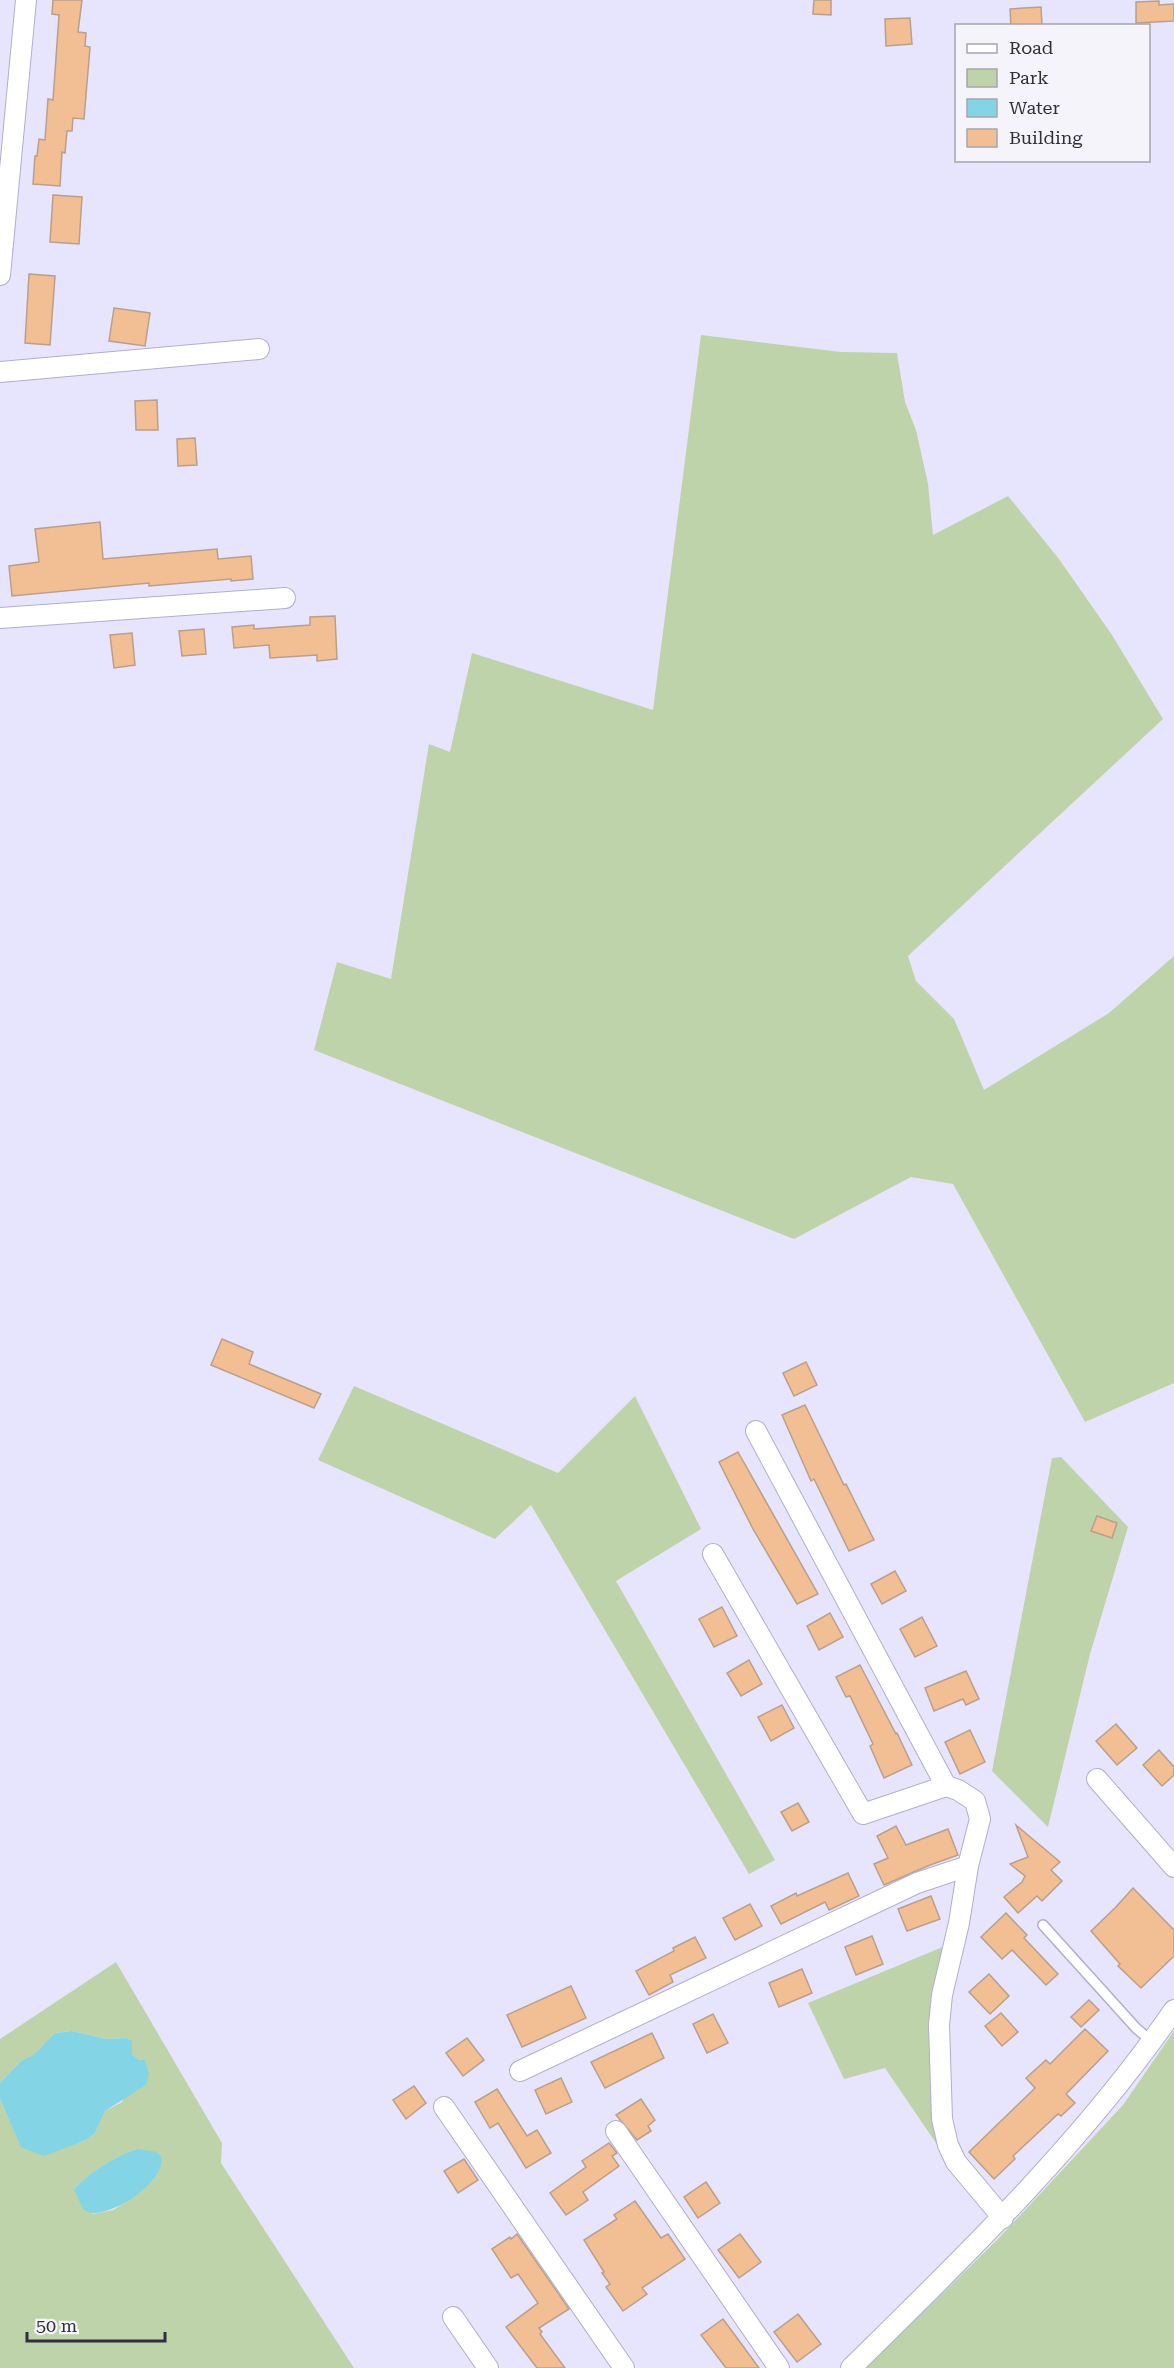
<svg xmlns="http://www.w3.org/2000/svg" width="1174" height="2368" font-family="'Roboto Serif',serif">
<rect width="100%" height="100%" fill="#e7e5fd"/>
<g fill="#bed3aa" fill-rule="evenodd">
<polygon points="701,335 841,352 897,353 905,402 916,430 928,484 933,535 1008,496 1059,559 1112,635 1163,719 908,956 916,981 954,1019 984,1090 1109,1013 1174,956 1174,1383 1085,1422 953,1184 911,1177 794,1239 314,1050 337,962 391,979 429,744 450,752 472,653 653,710"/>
<polygon points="354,1386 558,1473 635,1396 701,1529 616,1581 775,1860 749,1874 531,1505 495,1539 318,1460"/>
<polygon points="1061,1457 1128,1527 1090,1654 1048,1827 992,1771 1052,1458"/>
<polygon points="945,1946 932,2095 938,2146 885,2068 844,2079 808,2003"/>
<path d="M116 1962 222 2143 221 2163 354 2368H0V2099L21 2146 75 2144 86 2140 95 2133 105 2111 122 2102 139 2060 132 2054 126 2038 106 2039 72 2031 55 2033 34 2056 21 2061 0 2083V2039ZM137 2149 126 2202 113 2210 93 2214 74 2189C88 2174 117 2155 137 2149Z"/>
<polygon points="1174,2031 1174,2368 866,2368 999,2238 1123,2105"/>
</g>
<g fill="#83d4e5">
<polygon points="72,2031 106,2039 126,2038 132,2041 132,2054 139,2060 145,2060 149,2074 146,2085 105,2111 95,2133 86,2140 44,2156 21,2147 0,2099 0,2083 21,2061 34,2055 55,2033"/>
<path d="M137 2149 157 2152 162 2158C162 2183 120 2211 96 2213 91 2214 87 2211 83 2209L74 2189C89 2173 117 2155 137 2149Z"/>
</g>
<g fill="#f2be94" stroke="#b99f8c" stroke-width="1.5">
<polygon points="53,0 82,0 78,32 86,33 85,46 90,47 84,119 73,118 72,131 67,131 65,153 62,152 60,186 33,184 35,156 37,156 39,139 45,140 48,99 53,100 59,15 52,14"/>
<polygon points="814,0 831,0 831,15 813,14"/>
<polygon points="1159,1 1159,5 1174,4 1174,21 1136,23 1136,2"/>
<polygon points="1041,7 1042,26 1011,26 1010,9"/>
<polygon points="910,18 912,44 886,46 885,19"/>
<polygon points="53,195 82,197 79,244 50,242"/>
<polygon points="29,274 55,276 50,345 25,343"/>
<polygon points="114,308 150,313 145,346 109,341"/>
<polygon points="157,400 158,430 136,430 135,401"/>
<polygon points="195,438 197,465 178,466 177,439"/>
<polygon points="100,522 103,559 217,549 218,559 251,556 253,579 231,581 231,579 149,586 149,583 12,596 9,566 39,562 35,529"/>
<polygon points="335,616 337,659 317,661 317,655 270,658 269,645 234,648 232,627 254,625 254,629 310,625 310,617"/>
<polygon points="204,629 206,654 182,656 179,631"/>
<polygon points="132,633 135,665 114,668 110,635"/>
<polygon points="222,1339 253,1352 249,1364 321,1394 314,1408 211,1365"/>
<polygon points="806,1362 817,1385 794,1396 783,1373"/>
<polygon points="805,1405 844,1485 846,1484 874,1540 849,1551 814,1479 811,1481 782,1415"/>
<polygon points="738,1452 818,1594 797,1604 753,1529 719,1462"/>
<polygon points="1097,1516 1117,1523 1112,1538 1091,1531"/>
<polygon points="895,1571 906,1591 882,1604 871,1584"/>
<polygon points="722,1607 737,1636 714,1647 699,1619"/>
<polygon points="830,1613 843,1637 819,1650 807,1626"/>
<polygon points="922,1617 937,1646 915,1657 900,1629"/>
<polygon points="749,1660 762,1684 741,1696 727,1673"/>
<polygon points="860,1665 896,1734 897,1733 912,1765 884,1778 870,1746 873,1744 850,1696 846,1697 836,1677"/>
<polygon points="966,1671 979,1699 966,1705 963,1699 934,1711 925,1688"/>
<polygon points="782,1705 794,1728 771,1741 758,1717"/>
<polygon points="1116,1724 1137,1748 1117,1765 1096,1741"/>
<polygon points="970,1730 985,1762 960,1774 945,1742"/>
<polygon points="1159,1750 1174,1767 1174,1775 1162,1786 1143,1765"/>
<polygon points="798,1803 809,1822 792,1831 781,1812"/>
<polygon points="1016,1825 1060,1862 1051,1870 1062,1881 1042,1901 1037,1896 1018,1913 1004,1897 1022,1882 1025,1876 1010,1864 1028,1857"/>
<polygon points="896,1826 906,1845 948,1829 958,1855 930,1865 884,1885 874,1864 888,1858 877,1836"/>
<polygon points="848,1873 859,1896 829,1910 825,1902 781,1924 771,1906 796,1893 797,1896"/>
<polygon points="1133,1888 1174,1930 1174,1956 1141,1988 1118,1966 1120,1964 1091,1931 1115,1908"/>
<polygon points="931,1896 940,1919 907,1931 898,1909"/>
<polygon points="750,1904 762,1926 735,1940 723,1918"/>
<polygon points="1006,1913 1027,1935 1024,1938 1058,1974 1046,1985 1012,1950 1002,1959 981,1937"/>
<polygon points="872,1936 883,1964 856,1975 845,1947"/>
<polygon points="695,1937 706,1958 670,1975 673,1982 649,1995 636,1971 674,1951 673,1948"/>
<polygon points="802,1969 812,1993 779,2007 769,1983"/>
<polygon points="989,1974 1009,1996 990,2014 969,1992"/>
<polygon points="571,1986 586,2018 522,2047 507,2015"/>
<polygon points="1089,2000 1099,2010 1081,2027 1071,2017"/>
<polygon points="1001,2013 1018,2032 1002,2046 985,2026"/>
<polygon points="713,2014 728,2043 707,2053 693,2024"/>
<polygon points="1085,2029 1108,2051 1066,2094 1075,2103 1061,2116 1058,2114 1013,2156 1015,2159 994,2179 969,2152 1035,2088 1026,2078 1046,2060 1050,2064"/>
<polygon points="652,2033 664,2058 605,2088 591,2062"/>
<polygon points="467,2038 484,2060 463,2076 446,2053"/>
<polygon points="561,2078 572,2102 546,2114 535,2090"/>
<polygon points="414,2086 426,2103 406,2119 393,2100"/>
<polygon points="497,2089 527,2136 537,2130 551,2153 526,2168 498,2123 490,2128 475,2102"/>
<polygon points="641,2099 655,2120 648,2126 651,2131 637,2140 616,2115"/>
<polygon points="609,2143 617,2153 612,2156 619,2166 583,2192 588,2200 566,2215 550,2193 586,2167 582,2161"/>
<polygon points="464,2159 478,2180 458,2193 444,2171"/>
<polygon points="706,2182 720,2203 698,2218 684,2197"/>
<polygon points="635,2201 661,2238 668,2234 685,2259 642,2288 647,2294 623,2311 606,2287 610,2284 602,2273 604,2272 584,2240 617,2219 614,2215"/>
<polygon points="517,2234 569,2309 539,2328 542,2332 540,2334 565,2368 537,2368 506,2327 538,2303 518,2274 511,2278 492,2249 510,2237 511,2239"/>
<polygon points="740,2234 761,2262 739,2278 718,2250"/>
<polygon points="798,2314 821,2344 797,2362 774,2332"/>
<polygon points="723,2319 740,2342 759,2368 726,2368 701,2335"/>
</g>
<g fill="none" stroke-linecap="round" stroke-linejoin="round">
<defs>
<polyline id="lane" points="1043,1925 1136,2028 1152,2042"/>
<g id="street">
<polyline points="0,275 26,0"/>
<polyline points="0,372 259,349"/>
<polyline points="0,618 285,598"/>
<polyline points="756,1431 946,1786"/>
<polyline points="713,1554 863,1814 946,1786 958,1790 975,1801 980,1819 968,1866 959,1923 942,1995 939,2025 942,2119 948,2145 956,2162 1003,2218"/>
<polyline points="1097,1779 1174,1867"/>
<polyline points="520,2071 917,1883 968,1866"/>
<polyline points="444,2107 624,2368"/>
<polyline points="616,2131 779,2368"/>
<polyline points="453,2317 488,2368"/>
<path d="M851 2368C966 2255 1082 2143 1174 2010"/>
</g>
</defs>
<use href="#lane" stroke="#b2aecb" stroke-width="12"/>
<use href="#street" stroke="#b2aecb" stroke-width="22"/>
<use href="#lane" stroke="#fff" stroke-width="9"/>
<use href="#street" stroke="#fff" stroke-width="20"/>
</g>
<rect x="955" y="24" width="195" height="138" fill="#f5f4fa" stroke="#a7a5ae" stroke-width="1.5"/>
<rect x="967" y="44" width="30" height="9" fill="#ffffff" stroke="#a7a5ae" stroke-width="1.5"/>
<text x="1009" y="54" font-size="18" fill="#312f3b">Road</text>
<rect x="967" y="69" width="30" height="18" fill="#bed3aa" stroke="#a7a5ae" stroke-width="1.5"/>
<text x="1009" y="84" font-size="18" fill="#312f3b">Park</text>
<rect x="967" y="99" width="30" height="18" fill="#83d4e5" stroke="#a7a5ae" stroke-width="1.5"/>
<text x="1009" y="114" font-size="18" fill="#312f3b">Water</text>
<rect x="967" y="129" width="30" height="18" fill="#f2be94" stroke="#a7a5ae" stroke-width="1.5"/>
<text x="1009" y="144" font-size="18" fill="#312f3b">Building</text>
<path d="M27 2332v9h138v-9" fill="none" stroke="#312f3b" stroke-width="3"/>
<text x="36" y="2332" font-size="18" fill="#312f3b" stroke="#f5f4fa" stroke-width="4.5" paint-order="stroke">50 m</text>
</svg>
